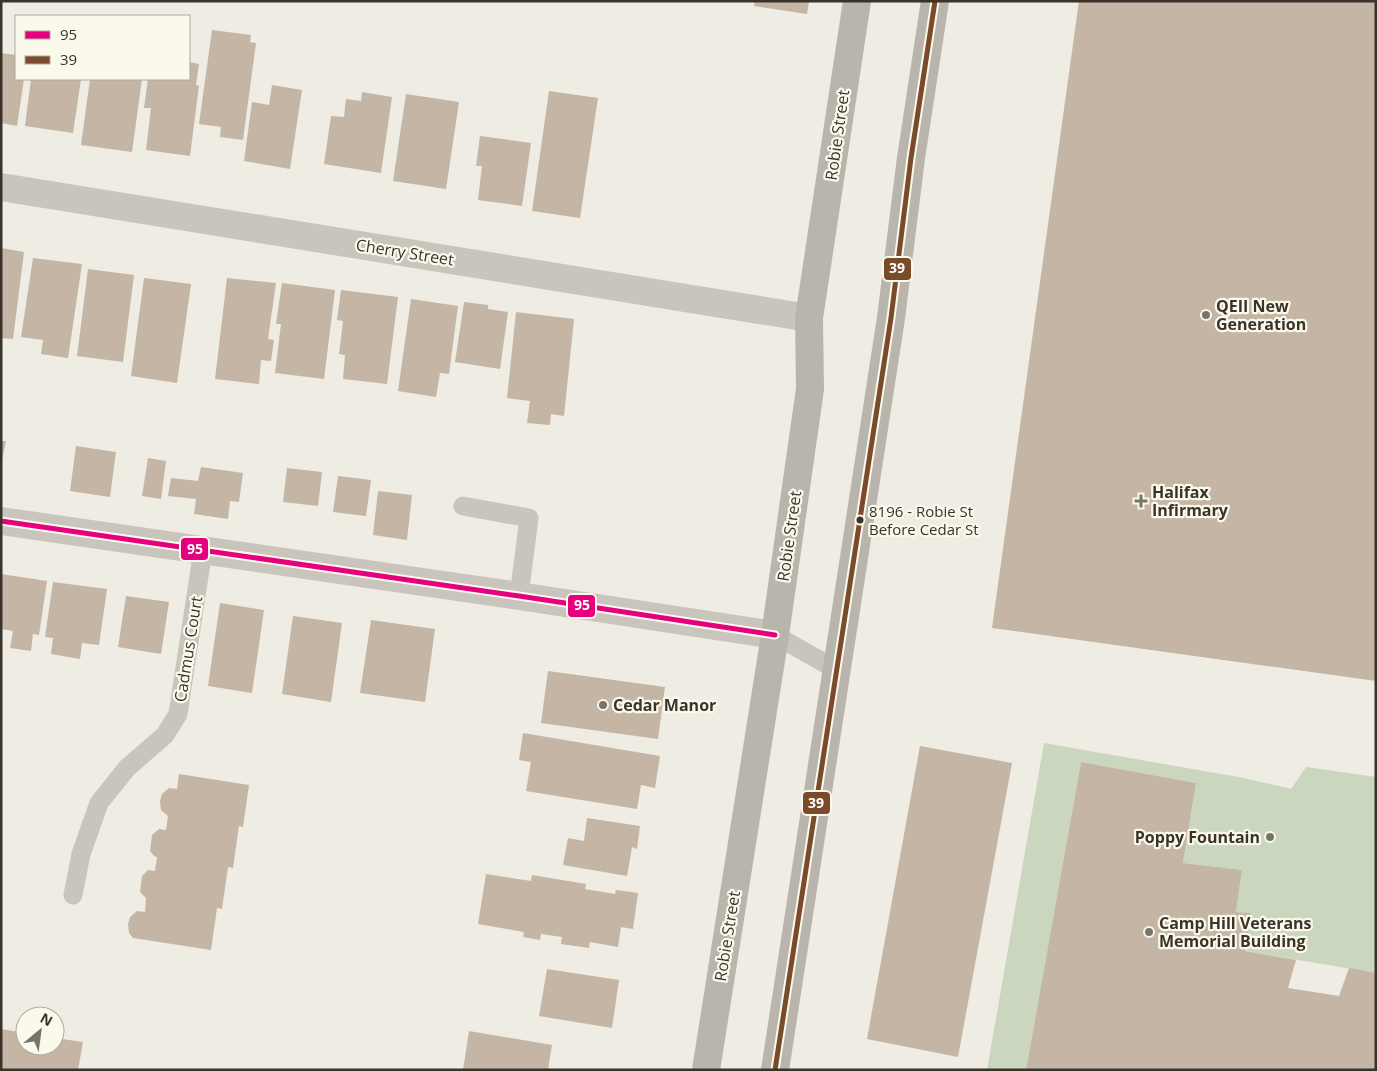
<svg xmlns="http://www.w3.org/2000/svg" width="1377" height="1071" font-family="'Open Sans',sans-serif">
<rect width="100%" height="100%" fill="#efece4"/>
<polygon fill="#cbd6be" points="1044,743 1244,778 1291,789 1306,767 1376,777 1376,973 1245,951 1251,913 1236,912 1242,870 1183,863 1196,783 1081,762 1026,1070 987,1070"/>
<g fill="#c4b5a5">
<polygon points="755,1 809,1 807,14 754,6"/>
<polygon points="1079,1 1376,1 1376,681 992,628"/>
<polygon points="212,30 251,35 250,42 256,43 243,140 220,137 221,127 199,124"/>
<polygon points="1,53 16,55 16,79 24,79 17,126 1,123"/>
<polygon points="189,62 199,64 196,85 199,86 190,156 146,150 151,108 144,108 148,79 189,79"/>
<polygon points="31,79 81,79 73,133 25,126"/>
<polygon points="90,79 142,79 132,152 81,145"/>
<polygon points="272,85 302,90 290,169 244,161 252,102 269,105"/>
<polygon points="549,91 598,98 580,218 532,211"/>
<polygon points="362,92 392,97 381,173 324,164 331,116 344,117 346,99 361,101"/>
<polygon points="406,94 459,102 446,189 393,181"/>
<polygon points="480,136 531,143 522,206 478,200 482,166 476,166"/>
<polygon points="1,248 24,252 13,339 1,338"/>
<polygon points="33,258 82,264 68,358 41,354 43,340 21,337"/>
<polygon points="88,269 134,275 123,362 77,356"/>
<polygon points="144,278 191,284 177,383 131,376"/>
<polygon points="227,278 276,283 268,339 274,340 271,361 261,360 259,384 215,379"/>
<polygon points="282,283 335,290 324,379 275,373 281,324 276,324"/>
<polygon points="341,290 398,297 387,384 343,379 345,355 339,354 343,321 337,320"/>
<polygon points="411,299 458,306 449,374 440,373 436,397 398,391"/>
<polygon points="464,302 488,305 488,309 508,312 500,369 455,362"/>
<polygon points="516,312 574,319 564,416 551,414 550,425 527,423 530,401 507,398"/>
<polygon points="1,441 6,441 2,460 1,460"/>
<polygon points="76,446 116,452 110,497 70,491"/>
<polygon points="148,458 166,461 161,499 142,496"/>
<polygon points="201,467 243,473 239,502 230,501 228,519 194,514 196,499 168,496 171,478 198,481"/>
<polygon points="287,468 322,472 318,506 283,502"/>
<polygon points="338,476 371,480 366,516 333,512"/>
<polygon points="378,491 412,495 407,540 373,535"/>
<polygon points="1,574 47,581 39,635 33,634 31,651 10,648 13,631 1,629"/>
<polygon points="53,582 107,589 99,645 82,643 80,659 51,654 53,638 45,637"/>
<polygon points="126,596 169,602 161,654 118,647"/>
<polygon points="220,603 264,610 252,693 208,686"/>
<polygon points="293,616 342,623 331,702 282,694"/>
<polygon points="371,620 435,629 425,702 360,693"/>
<polygon points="548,671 665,687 658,739 541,723"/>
<polygon points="523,733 660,756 655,788 641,785 637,809 526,791 531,762 519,760"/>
<polygon points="920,746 1012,763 958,1057 867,1039"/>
<polygon points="1081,762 1196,783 1183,863 1242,870 1236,912 1251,913 1245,951 1296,960 1288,988 1339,996 1349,968 1376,973 1376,1070 1026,1070"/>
<polygon points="179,774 249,785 243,827 239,826 233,868 228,867 222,909 217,908 211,950 133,938 129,933 128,924 130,917 137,911 145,912 146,898 140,892 142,876 148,870 155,871 157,857 154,856 150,851 152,835 159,829 166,830 168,816 161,810 160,801 162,794 169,788 177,789"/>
<polygon points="587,818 640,826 637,849 632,847 627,876 563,865 568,838 584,841"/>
<polygon points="486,874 531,881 532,875 586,884 585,889 615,894 616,890 638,893 633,929 621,927 618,947 590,942 589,948 561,944 562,937 541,934 540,940 523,937 524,932 478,924"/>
<polygon points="547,969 619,980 612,1028 539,1016"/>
<polygon points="1,1029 25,1033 25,1046 55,1046 55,1038 83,1042 78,1070 1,1070"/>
<polygon points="469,1031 552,1045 548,1070 463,1070"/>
</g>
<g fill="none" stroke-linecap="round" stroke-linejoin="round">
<g stroke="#c9c5bc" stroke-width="19">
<polyline points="463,506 529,518 519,596"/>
<polyline points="775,635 835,669"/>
<polyline points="73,895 81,854 99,803 127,768 165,735 178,714 203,550"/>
</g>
<g stroke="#c9c5bc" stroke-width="28">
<polyline points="1,187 809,318"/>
<polyline points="1,521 519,596 775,635"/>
</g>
<g stroke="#b9b5ad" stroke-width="28">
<polyline points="706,1070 775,635 810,389 809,318 857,1"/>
<polyline points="775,1070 891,318 911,158 935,1"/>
</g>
<defs>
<polyline id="bus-1" points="1,521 519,596 775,635"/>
<polyline id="bus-2" points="775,1070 891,318 911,158 935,1"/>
</defs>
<use href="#bus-1" stroke="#fbf8ec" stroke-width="9"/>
<use href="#bus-2" stroke="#fbf8ec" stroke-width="9"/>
<use href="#bus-1" stroke="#e5007d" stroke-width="5"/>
<use href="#bus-2" stroke="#7a4b2a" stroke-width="5"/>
</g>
<g fill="#79746b" stroke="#fbf8ec" stroke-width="2">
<circle cx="1206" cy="315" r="5"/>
<path d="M1138.5 493.5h5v5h5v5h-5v5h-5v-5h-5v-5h5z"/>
<circle cx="603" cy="705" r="5"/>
<circle cx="1270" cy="837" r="5"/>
<circle cx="1149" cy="932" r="5"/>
</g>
<circle fill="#3a332a" stroke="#fbf8ec" stroke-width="2" cx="860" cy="520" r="4.5"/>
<g text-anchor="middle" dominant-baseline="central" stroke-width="4.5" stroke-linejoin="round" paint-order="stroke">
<g font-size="15" fill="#3a332a" stroke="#fbf8ec" text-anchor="start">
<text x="869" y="511">8196 - Robie St<tspan x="869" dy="18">Before Cedar St</tspan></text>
</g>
<g font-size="16" fill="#3a332a" stroke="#fbf8ec">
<text transform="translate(837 135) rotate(-82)">Robie Street</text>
<text transform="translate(405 252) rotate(9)">Cherry Street</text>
<text transform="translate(789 536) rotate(-82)">Robie Street</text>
<text transform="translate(188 649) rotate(-81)">Cadmus Court</text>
<text transform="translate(727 936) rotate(-81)">Robie Street</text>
</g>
<g font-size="16" font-weight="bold" fill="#3a332a" stroke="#fbf8ec" text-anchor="start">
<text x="1216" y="306">QEII New<tspan x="1216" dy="18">Generation</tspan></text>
<text x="1152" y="492">Halifax<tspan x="1152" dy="18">Infirmary</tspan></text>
<text x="613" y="705">Cedar Manor</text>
<text x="1260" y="837" text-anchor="end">Poppy Fountain</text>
<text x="1159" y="923">Camp Hill Veterans<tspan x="1159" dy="18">Memorial Building</tspan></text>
</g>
</g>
<g stroke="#fbf8ec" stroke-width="2">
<rect x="883" y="257" width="29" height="24" rx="5" fill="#7a4b2a"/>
<rect x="180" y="537" width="29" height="24" rx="5" fill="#e5007d"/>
<rect x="567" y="594" width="29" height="24" rx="5" fill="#e5007d"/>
<rect x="802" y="791" width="29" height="24" rx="5" fill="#7a4b2a"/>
</g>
<g font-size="14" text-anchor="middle" font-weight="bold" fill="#fff">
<text x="897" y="273">39</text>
<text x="195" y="554">95</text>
<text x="582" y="610">95</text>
<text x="816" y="808">39</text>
</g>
<rect width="1377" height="1071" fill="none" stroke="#3a332a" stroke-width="5"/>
<rect x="15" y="15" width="175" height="65" fill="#fbf8ec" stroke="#aea99e"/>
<rect x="25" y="31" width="25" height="8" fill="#e5007d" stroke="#aea99e"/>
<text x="60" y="40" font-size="15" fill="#3a332a">95</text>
<rect x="25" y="56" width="25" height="8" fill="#7a4b2a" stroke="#aea99e"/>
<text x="60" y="65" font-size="15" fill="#3a332a">39</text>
<g transform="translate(40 1031) rotate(29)"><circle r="24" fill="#fbf8ec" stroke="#aea99e"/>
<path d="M0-4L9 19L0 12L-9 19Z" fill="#79746b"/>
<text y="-8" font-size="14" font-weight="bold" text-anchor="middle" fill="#3a332a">N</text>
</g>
</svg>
